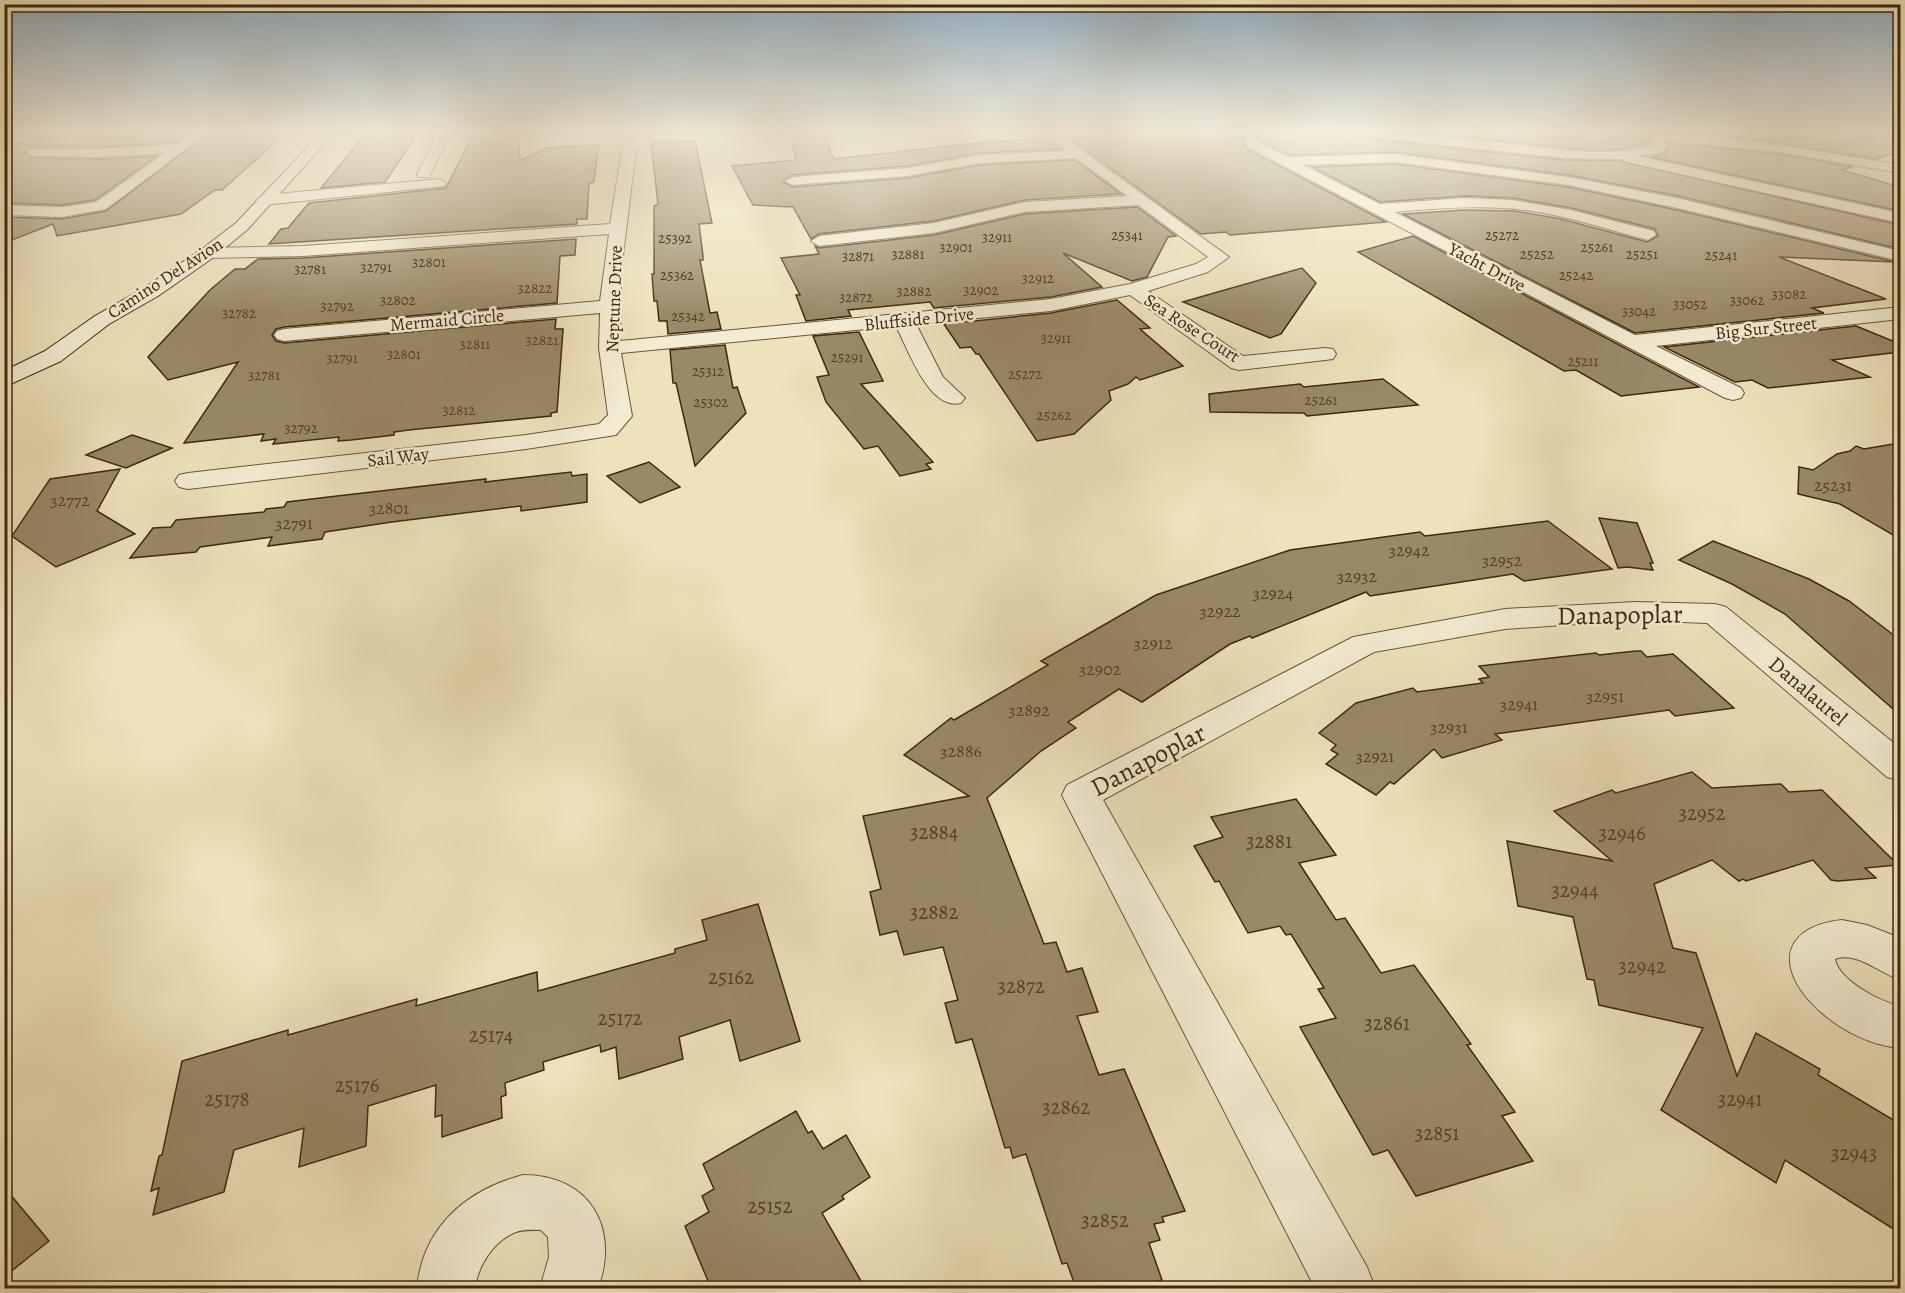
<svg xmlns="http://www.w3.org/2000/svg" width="1905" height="1293" font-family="Alegreya,serif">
<rect width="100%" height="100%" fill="#ede2bb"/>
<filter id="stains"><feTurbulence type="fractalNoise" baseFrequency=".00333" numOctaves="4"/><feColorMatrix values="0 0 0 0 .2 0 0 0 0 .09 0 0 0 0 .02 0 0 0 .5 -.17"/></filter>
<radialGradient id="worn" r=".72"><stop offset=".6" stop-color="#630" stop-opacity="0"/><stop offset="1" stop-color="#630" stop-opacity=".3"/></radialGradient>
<g fill="#998968" stroke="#3f280e" stroke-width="1.5">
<polygon points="161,133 189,133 176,142 101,147 29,147 25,153 34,158 101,159 157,156 95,200 62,205 4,203 4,141 33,145 34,137 126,137"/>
<polygon points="209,133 286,133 222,190 215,190 181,214 57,236 53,224 4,243 4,217 62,219 106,211"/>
<polygon points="366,133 405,133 401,139 415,138 385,182 321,188"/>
<polygon points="474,133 518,133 520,161 546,148 599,145 594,182 589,184 587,219 577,219 577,224 269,244 281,229 288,228 309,203 446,188"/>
<polygon points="791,133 825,133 833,159 987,142 1048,139 1060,149 980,153 907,166 792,175 783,182 792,187 907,178 980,165 1075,160 1121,194 1025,200 934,221 819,234 811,239 793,207 753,205 732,166 796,160"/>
<polygon points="1081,133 1243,133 1245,148 1386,222 1230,235 1226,232 1201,234 1069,138 1086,137"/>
<polygon points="1259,133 1362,133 1370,139 1563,160 1620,161 1900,225 1900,249 1678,196 1568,175 1395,152 1289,155 1259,140"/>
<polygon points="1422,133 1513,133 1609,141 1609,133 1632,133 1636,138 1650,140 1650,143 1621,149 1587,150"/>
<polygon points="1694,133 1769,133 1837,142 1900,133 1900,151 1877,159 1768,141"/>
<polygon points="695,141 712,223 699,224 703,256 703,260 700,260 710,313 717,312 721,329 668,334 667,321 659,321 657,301 654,301 652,274 654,274 654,206 658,204 651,142"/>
<polygon points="1668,143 1779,154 1853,167 1842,170 1900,187 1900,211 1651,157 1661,155 1668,149"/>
<polygon points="1395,164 1568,187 1677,210 1895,262 1779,257 1886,299 1812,308 1824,313 1635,333 1403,214 1464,210 1515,211 1561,219 1647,242 1658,236 1655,229 1571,208 1513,198 1465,196 1380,202 1312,167"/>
<polygon points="1137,207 1176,236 1168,237 1147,277 1132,281 1063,253 1102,287 1051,297 934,308 930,302 848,310 851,316 806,321 796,295 800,295 781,258 819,254 815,246 819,248 934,235 1025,214"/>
<polygon points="1413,236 1699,387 1621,396 1576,370 1564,371 1358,252"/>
<polygon points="576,239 575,255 560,256 557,303 284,327 276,329 272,335 276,341 284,343 556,319 555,329 563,329 557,412 551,413 551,416 409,430 394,432 394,435 351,440 338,441 339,437 273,444 276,439 261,441 264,434 184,443 238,362 168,380 148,357 210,290 235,269 245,269 258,259 303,258"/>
<polygon points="1302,268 1316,283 1281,334 1270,338 1183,302"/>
<polygon points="1117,300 1150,328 1140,329 1183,366 1140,380 1136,377 1128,384 1109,391 1111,400 1074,434 1037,441 979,354 976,354 971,347 960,348 944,324 1051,313"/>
<polygon points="1856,326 1900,344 1900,352 1832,360 1870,377 1768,388 1752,380 1735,382 1664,347"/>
<polygon points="859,332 883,381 861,384 933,462 926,464 931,469 900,476 878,446 864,449 826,402 817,377 829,375 813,336"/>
<polygon points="725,345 733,388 737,387 746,413 695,466 676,383 673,383 670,350"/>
<polygon points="1383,379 1418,405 1307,416 1304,413 1210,412 1209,394 1300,384 1304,387"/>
<polygon points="132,435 172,448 126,468 86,455"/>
<polygon points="1900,443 1900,539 1840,504 1798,494 1799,467 1813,470 1837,454 1850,451 1856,446 1864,449"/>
<polygon points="649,462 680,487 640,503 607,476"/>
<polygon points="120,469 97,511 135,534 56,567 12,536 50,479"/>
<polygon points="571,472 572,476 587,474 587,502 521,511 521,506 392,522 325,532 322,539 268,546 272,537 200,547 196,552 130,558 153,528 171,527 176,520 264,512 266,509 284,507 287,502 337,496 486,479 485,482"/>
<polygon points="1599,518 1637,523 1653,563 1650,563 1653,570 1627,567 1618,568"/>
<polygon points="1548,521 1612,569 1524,581 1513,574 1370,596 1366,592 1252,638 1250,636 1230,644 1142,702 1119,689 1068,722 1076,728 1041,751 987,798 1044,944 1056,942 1067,972 1082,968 1098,1012 1077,1016 1099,1075 1124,1069 1185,1211 1162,1217 1164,1222 1154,1224 1160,1240 1149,1243 1162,1280 1134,1288 1076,1288 1067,1263 1062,1264 1026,1154 1013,1158 1010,1147 1005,1148 972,1039 956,1043 945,1003 958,1000 943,947 904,955 897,931 880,935 870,892 881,889 863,816 969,796 904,755 951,718 954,720 1048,665 1041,661 1156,595 1290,550 1420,532 1425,536"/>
<polygon points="1713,541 1809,579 1849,601 1900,640 1900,715 1785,614 1732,584 1679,560"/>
<polygon points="1636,651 1641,651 1647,657 1673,654 1734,708 1675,716 1669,710 1495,734 1502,740 1442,758 1434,749 1394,784 1390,782 1376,795 1326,764 1338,754 1331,750 1336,745 1319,733 1356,703 1413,688 1417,692 1483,683 1479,679 1489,677 1479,666 1596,653 1599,655"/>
<polygon points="1692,772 1712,788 1781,784 1789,792 1822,790 1898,865 1865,868 1876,878 1838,881 1831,880 1813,860 1746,881 1743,879 1739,881 1712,860 1654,884 1673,948 1696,953 1737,1076 1756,1033 1820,1069 1818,1075 1900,1124 1900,1210 1895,1230 1785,1160 1776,1183 1661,1110 1703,1028 1599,1005 1594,980 1587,979 1573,917 1518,906 1507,841 1612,861 1554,811 1612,790 1616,793"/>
<polygon points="1296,799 1336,855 1299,863 1336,920 1345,918 1381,973 1414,965 1471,1044 1467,1045 1515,1112 1502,1116 1533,1161 1416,1196 1388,1150 1373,1155 1300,1027 1336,1018 1318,989 1324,988 1291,934 1286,935 1280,926 1248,933 1219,881 1215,882 1194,846 1223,837 1211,817"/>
<polygon points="758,904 800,1041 740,1061 730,1020 679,1037 683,1059 619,1079 616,1047 601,1052 600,1045 543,1062 544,1070 505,1083 506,1095 501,1097 502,1118 442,1137 442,1115 435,1117 436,1085 368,1106 366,1146 299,1167 304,1128 234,1150 224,1192 153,1215 159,1188 151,1191 159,1156 162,1155 182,1061 288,1030 288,1035 417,999 416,1006 537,972 538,991 675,953 675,949 707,940 702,920"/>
<polygon points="796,1111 808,1133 812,1131 823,1149 846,1135 870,1177 842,1196 844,1199 822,1213 865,1288 711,1288 685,1226 709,1212 702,1196 714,1189 703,1164"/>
<polygon points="4,1187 49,1241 4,1277"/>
</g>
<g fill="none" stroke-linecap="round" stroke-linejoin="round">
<defs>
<g id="street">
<polygon points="193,133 207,133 106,209 62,217 4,215 4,205 62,207 96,202 165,153 101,157 34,156 29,155 27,152 29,149 101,149 177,144"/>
<polygon points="433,133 445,133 445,144 429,177 419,177 417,174 433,144"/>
<path d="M639 133 651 135 636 149 621 272 620 341 1051 299 1130 284 1196 264 1208 257 1138 205 1025 212 934 233 819 246 811 241 819 236 934 223 1025 202 1127 196 1076 158 980 163 907 176 792 185 785 181 792 177 907 168 980 155 1066 151 1044 133H1058L1229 257 1208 272 1148 291 1243 356 1325 348 1333 349 1336 354 1333 359 1325 360 1239 370 1231 368 1130 295 1051 311 916 324 943 377 965 398 961 403C929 411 908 349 896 326L621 353 632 416 616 435 526 449 188 489 179 487 175 481 179 475 188 473 526 435 599 424 608 415 599 348 600 313 284 341 277 339 274 335 277 331 284 329 600 301 609 234 303 256 208 258 202 257 199 253 202 249 208 248 303 246 610 224 622 149 630 138Z"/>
<path d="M1245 133H1257V141L1288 157 1395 154 1568 177 1677 198 1900 251V261L1677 208 1568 185 1395 162 1303 165 1380 204 1465 198 1513 200 1571 210 1654 231 1656 235 1648 240C1609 230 1572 217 1532 211 1487 204 1441 208 1395 212L1635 335 1900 307V319L1656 346 1741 388 1744 393 1741 398 1733 400 1725 398 1246 146Z"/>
<path d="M1364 133C1416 133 1468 140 1520 145 1562 150 1612 158 1653 145L1652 138 1636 136 1634 133C1724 133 1812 150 1900 165V173L1779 152 1665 140 1667 147 1660 153 1638 156 1900 213V223L1627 162 1621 159 1563 158 1370 137Z"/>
<polygon points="440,179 447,183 445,186 264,205 256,200 264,195"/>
<polygon points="1635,602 1715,604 1726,607 1900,748 1900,781 1887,777 1707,623 1635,620 1505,629 1374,652 1103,800 1367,1267 1375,1288 1315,1288 1062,795 1067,785 1353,637 1505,609"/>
<path d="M1842 920 1867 925 1900 938V980C1880 973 1856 951 1835 959 1839 981 1881 1002 1900 1006V1048C1873 1046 1842 1031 1821 1012 1777 974 1776 927 1842 920Z"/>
<path d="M523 1175C590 1175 620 1228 598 1288H540L549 1257 548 1237 541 1230C533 1230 524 1229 516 1232 493 1241 478 1266 475 1288H417C423 1227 466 1190 523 1175Z"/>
</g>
<polygon id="secondary" points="321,133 334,133 248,229 214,257 158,296 109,324 61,361 4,387 4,371 45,351 95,316 144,288 202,249 236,223"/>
</defs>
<use href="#street" stroke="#6a5639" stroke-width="2"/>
<use href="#secondary" stroke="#3f280e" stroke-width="2"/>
<use href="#street" fill="#f3ecd3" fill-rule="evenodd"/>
<use href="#secondary" fill="#f3ecd3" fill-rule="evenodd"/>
</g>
<linearGradient id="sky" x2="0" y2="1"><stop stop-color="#92adbe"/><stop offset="0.42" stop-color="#f7f2e0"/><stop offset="1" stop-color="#f7f2e0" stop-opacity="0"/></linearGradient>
<rect width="1905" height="314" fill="url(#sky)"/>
<g text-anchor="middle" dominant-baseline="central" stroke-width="5" stroke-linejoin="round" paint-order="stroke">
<g font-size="15" fill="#564024">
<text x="1127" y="235">25341</text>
<text x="1502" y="235">25272</text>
<text x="997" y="237">32911</text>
<text x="675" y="238">25392</text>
<text x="956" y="247">32901</text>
<text x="1597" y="247">25261</text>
<text x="908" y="254">32881</text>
<text x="1537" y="254">25252</text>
<text x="1642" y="254">25251</text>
<text x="1721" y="255">25241</text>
<text x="858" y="256">32871</text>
<text x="429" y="262">32801</text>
<text x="376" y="267">32791</text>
<text x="310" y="269">32781</text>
<text x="677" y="275">25362</text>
<text x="1576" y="275">25242</text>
<text x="1038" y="278">32912</text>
<text x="535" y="288">32822</text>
<text x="981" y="290">32902</text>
<text x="914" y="291">32882</text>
<text x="1789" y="294">33082</text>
<text x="856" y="297">32872</text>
<text x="398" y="300">32802</text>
<text x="1747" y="300">33062</text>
<text x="1690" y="304">33052</text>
<text x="337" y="306">32792</text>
<text x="1639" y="311">33042</text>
<text x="239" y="313">32782</text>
<text x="688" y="316">25342</text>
<text x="1056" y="338">32911</text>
<text x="542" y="340">32821</text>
<text x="475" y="344">32811</text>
<text x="404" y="354">32801</text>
<text x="847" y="357">25291</text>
<text x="342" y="358">32791</text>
<text x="1583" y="361">25211</text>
<text x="708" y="371">25312</text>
<text x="1025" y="374">25272</text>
<text x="264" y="375">32781</text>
<text x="1321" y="400">25261</text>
<text x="711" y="402">25302</text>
<text x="459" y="410">32812</text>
<text x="1054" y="415">25262</text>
<text x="301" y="428">32792</text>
</g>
<g font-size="18" fill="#3f280e" stroke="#f3ecd3">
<text transform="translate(1487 267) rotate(28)">Yacht Drive</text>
<text transform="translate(165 278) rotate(-33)">Camino Del Avion</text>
<text transform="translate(614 299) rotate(-88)">Neptune Drive</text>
<text transform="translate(919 319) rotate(-6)">Bluffside Drive</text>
<text transform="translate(447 320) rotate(-5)">Mermaid Circle</text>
<text transform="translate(1192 328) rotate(33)">Sea Rose Court</text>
<text transform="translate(1766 328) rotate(-6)">Big Sur Street</text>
<text transform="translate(398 457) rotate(-7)">Sail Way</text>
</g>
<g font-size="18" fill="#564024">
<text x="1833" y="485">25231</text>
<text x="70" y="500">32772</text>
<text x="389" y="508">32801</text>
<text x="294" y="523">32791</text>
<text x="1409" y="550">32942</text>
<text x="1502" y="560">32952</text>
<text x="1357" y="576">32932</text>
<text x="1273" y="593">32924</text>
<text x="1220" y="611">32922</text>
<text x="1153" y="643">32912</text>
<text x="1100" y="669">32902</text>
<text x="1605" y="696">32951</text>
<text x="1519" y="704">32941</text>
<text x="1029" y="710">32892</text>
<text x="1449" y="727">32931</text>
<text x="961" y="751">32886</text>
<text x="1375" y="756">32921</text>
</g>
<g font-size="21" fill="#3f280e" stroke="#f3ecd3">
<text transform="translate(1808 691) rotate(40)">Danalaurel</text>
</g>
<g font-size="21" fill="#564024">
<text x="1702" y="813">32952</text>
<text x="934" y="832">32884</text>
<text x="1622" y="833">32946</text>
<text x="1269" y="841">32881</text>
<text x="1575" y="890">32944</text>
<text x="934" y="912">32882</text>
<text x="1642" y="966">32942</text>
<text x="731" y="977">25162</text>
<text x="1021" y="986">32872</text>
<text x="620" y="1018">25172</text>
<text x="1387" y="1023">32861</text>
<text x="491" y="1035">25174</text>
<text x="357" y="1085">25176</text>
<text x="227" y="1099">25178</text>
<text x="1740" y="1099">32941</text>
<text x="1066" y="1107">32862</text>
<text x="1437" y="1133">32851</text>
<text x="1854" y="1153">32943</text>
<text x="770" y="1206">25152</text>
<text x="1105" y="1220">32852</text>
</g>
<g font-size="26" fill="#3f280e" stroke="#f3ecd3">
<text transform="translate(1620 615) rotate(-1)">Danapoplar</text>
<text transform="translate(1148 760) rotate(-28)">Danapoplar</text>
</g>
</g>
<rect width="1905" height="1293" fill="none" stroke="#ede2bb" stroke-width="24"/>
<rect x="6" y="6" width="1893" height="1281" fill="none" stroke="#3f280e" stroke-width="3"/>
<rect x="12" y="12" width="1881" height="1269" fill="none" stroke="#3f280e" stroke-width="1.5"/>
<rect width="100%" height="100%" filter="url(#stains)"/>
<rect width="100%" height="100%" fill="url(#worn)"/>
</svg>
